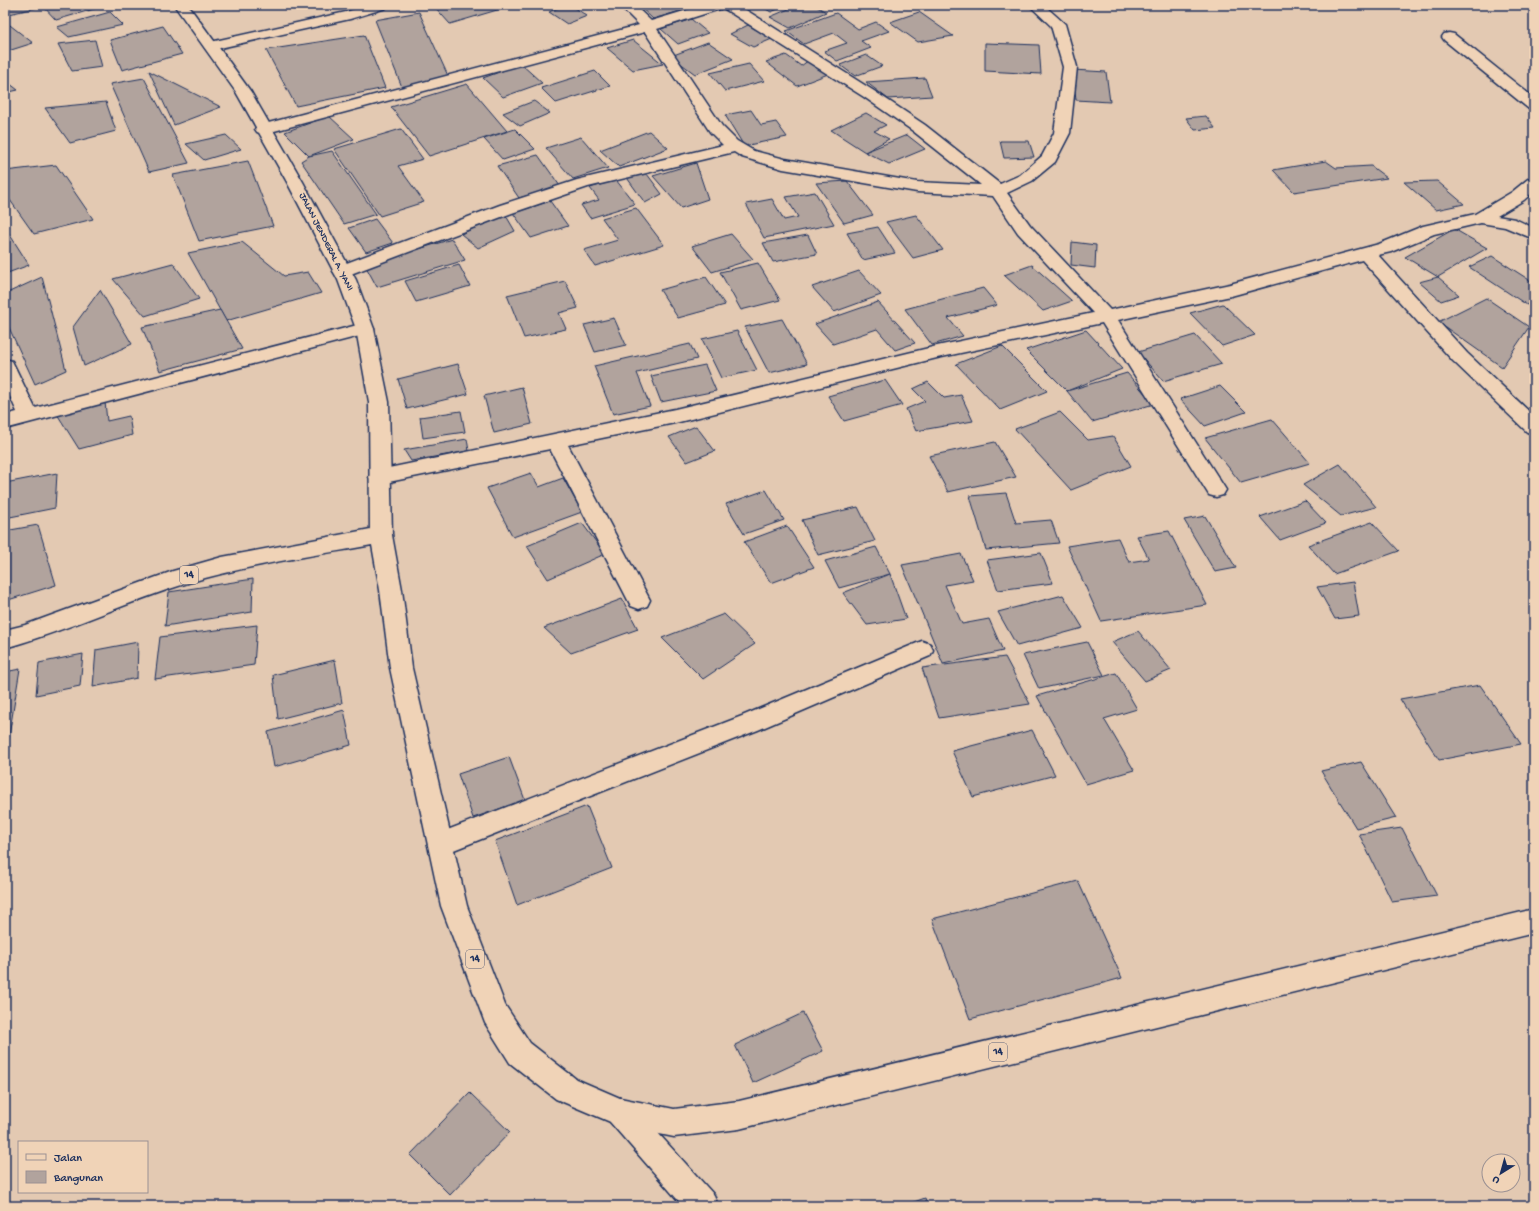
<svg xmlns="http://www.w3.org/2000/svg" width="1539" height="1211" font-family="'Gochi Hand',sans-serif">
<rect width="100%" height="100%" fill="#e3c9b2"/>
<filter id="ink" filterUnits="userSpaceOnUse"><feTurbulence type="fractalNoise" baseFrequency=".025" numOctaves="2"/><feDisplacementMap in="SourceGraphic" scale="8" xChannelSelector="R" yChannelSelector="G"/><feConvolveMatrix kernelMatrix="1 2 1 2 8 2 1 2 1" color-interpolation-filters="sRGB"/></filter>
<g filter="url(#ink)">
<g fill="#b1a39d" stroke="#1b2f5e">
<polygon points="5,5 32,5 35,8 5,15"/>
<polygon points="42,5 108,5 56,20"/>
<polygon points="437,5 514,5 450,24 434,6"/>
<polygon points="565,5 571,5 587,16 567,24 549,12"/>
<polygon points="638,5 696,5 697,6 653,19"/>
<polygon points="759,5 788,5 771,12"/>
<polygon points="798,5 814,5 826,12 790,28 770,17"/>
<polygon points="110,12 123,25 69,37 57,27"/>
<polygon points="419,12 449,78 402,87 375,20"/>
<polygon points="919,12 953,36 918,42 890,22"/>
<polygon points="836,13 858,29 876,22 889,31 861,41 871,48 837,61 824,51 847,43 834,33 804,44 786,31"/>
<polygon points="691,19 708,33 678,44 661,29"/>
<polygon points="5,22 6,22 33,43 5,52"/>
<polygon points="748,25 772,39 753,47 730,34"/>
<polygon points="163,26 182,54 122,70 110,40"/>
<polygon points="364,35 385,88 296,106 266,50"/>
<polygon points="95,40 102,67 72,71 58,44"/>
<polygon points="633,40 663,64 633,70 607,48"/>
<polygon points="708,42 733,59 695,74 671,56"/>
<polygon points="985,43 1039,45 1041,74 985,71"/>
<polygon points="786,55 801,66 809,60 828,74 797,86 766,62"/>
<polygon points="866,55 882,66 855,76 840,65"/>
<polygon points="521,64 542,83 503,97 483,78"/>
<polygon points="749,64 764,81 725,91 710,73"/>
<polygon points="1073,70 1106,72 1110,102 1076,100"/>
<polygon points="149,71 221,107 174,125"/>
<polygon points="595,71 610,86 556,103 541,88"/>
<polygon points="144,78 189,163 149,172 110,84"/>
<polygon points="925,78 932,96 888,99 866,82"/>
<polygon points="5,80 18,90 5,93"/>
<polygon points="467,84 507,131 429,156 391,107"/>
<polygon points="534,101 550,113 520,126 503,113"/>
<polygon points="106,102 116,131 70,143 45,108"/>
<polygon points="751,110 761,125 776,122 787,137 744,146 725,115"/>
<polygon points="866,113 886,125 874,131 889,139 865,152 831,130"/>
<polygon points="329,116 354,139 309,156 285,132"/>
<polygon points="1206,116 1215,128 1195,130 1186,118"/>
<polygon points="401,129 423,159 398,166 424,202 380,216 334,149"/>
<polygon points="515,129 535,149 503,160 484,139"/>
<polygon points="649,131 668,148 619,167 600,150"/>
<polygon points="226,135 241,149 204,160 186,144"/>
<polygon points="907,135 925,149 889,164 865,152"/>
<polygon points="581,137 608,168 573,179 546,148"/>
<polygon points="1000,141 1029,141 1034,157 1004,158"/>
<polygon points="332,151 376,214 344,224 301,161 309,156"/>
<polygon points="538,155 560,186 519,198 497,166"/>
<polygon points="248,161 273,226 199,241 173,175"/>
<polygon points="1326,161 1336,168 1371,166 1387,178 1294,192 1273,170"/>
<polygon points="696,163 708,199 681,208 653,176"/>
<polygon points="56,165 93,219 34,234 5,193 5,171"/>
<polygon points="644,170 662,194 645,203 625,175"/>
<polygon points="616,180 635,204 590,218 581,205 599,200 590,188"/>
<polygon points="847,181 873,215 844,223 816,183"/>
<polygon points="1437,181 1464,204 1436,210 1404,182"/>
<polygon points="815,192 834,224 764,238 746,204 772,199 784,220 798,217 786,197"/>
<polygon points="550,201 568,226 531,238 513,213"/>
<polygon points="636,208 664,245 595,266 584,250 618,240 602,218"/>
<polygon points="505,214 515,231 478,248 461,234"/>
<polygon points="916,215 943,250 913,258 886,222"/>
<polygon points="375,219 393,243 366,252 349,228"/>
<polygon points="5,227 29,265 5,274"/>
<polygon points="878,227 895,253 863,260 847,233"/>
<polygon points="1454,229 1487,248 1438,277 1405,257"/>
<polygon points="731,234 753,259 712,272 692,246"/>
<polygon points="808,235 817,254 773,262 763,243"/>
<polygon points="452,239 465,260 377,287 365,265"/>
<polygon points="242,242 284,276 308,272 321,293 226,321 188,253"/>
<polygon points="1072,242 1096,245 1095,268 1071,265"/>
<polygon points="1492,256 1534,283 1534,301 1527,305 1469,267"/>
<polygon points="173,263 199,299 145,316 113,279"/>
<polygon points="758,263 780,300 741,310 720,272"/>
<polygon points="459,265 470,286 416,302 405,281"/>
<polygon points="1032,265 1072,301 1043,311 1004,275"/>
<polygon points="859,271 881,295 834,312 812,287"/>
<polygon points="42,277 66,370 35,384 5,319 5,294"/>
<polygon points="706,277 725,305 678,318 660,290"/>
<polygon points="1438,277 1459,295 1441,301 1419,282"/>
<polygon points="565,281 578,308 559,313 566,329 524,338 507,295"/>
<polygon points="983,288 997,305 948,318 963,336 932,345 905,309"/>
<polygon points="100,290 132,344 84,366 73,327"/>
<polygon points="1486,298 1529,327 1502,367 1438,322"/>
<polygon points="878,302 915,343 895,350 877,329 833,344 815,324"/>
<polygon points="1223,304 1255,335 1222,346 1190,313"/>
<polygon points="220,310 242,349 160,371 142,327"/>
<polygon points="614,318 626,345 595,352 584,325"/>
<polygon points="782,319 807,364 769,373 745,327"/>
<polygon points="1086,330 1122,369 1067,391 1026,350"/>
<polygon points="737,331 757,370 721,378 702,339"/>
<polygon points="1195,335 1222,364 1163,381 1138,352"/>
<polygon points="690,344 697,359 637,373 650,406 613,414 594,366"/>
<polygon points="1002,346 1047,391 1000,410 956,364"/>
<polygon points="458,364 468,394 407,409 398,379"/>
<polygon points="705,365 716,391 661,402 651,376"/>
<polygon points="1127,373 1154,404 1092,422 1067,391"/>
<polygon points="885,380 902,405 844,421 828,396"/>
<polygon points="928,382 944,398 961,395 973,421 916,431 906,409 925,401 913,389"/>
<polygon points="1220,386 1246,412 1205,426 1180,399"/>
<polygon points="522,387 532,424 494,433 484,396"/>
<polygon points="105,402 107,421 129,416 132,435 79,449 57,414"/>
<polygon points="461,411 465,432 423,438 420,417"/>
<polygon points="1060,412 1088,440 1113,436 1131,466 1071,490 1015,429"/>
<polygon points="1272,419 1310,463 1241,483 1205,438"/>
<polygon points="696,426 715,451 687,462 669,437"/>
<polygon points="467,439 469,451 411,461 404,450"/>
<polygon points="995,442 1016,477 948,492 929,456"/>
<polygon points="1340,464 1376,507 1341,516 1303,485"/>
<polygon points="57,473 55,508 5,518 5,483"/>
<polygon points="531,473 539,487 563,478 582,512 513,537 487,488"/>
<polygon points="766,490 784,520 744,534 726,504"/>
<polygon points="1006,493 1016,523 1051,520 1059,543 986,550 970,496"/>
<polygon points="1305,501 1326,523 1280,540 1260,517"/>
<polygon points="858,507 875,541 818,555 802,520"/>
<polygon points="1205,516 1236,568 1215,572 1184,520"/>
<polygon points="1372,522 1399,551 1334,574 1308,545"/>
<polygon points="582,523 605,554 548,579 527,546"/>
<polygon points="38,525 56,585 5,601 5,531"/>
<polygon points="787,526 814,567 771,583 744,542"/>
<polygon points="1169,531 1207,605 1101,621 1067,546 1118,538 1129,562 1149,559 1137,536"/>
<polygon points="876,547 890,574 839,588 825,561"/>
<polygon points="1041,553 1053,583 998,590 987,560"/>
<polygon points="961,554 973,580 945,585 962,624 989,619 1003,651 943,664 902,565"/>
<polygon points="890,574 906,619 867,625 843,593"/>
<polygon points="253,579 252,612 165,626 169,592"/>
<polygon points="1353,582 1359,616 1335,619 1317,587"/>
<polygon points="1063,595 1083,628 1017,646 998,612"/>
<polygon points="622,599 638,629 571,653 544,628"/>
<polygon points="724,614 755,644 703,679 662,638"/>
<polygon points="257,625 254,665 155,679 160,637"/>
<polygon points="1138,631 1171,670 1145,681 1112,642"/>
<polygon points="138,642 137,678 93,687 96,650"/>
<polygon points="1087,642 1104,675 1039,689 1023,655"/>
<polygon points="83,654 80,686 36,695 39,663"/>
<polygon points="1005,657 1030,704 939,718 922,668"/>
<polygon points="335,660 342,703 278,719 273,675"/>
<polygon points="20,669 7,748 5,748 5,672"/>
<polygon points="1116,673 1137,709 1104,719 1134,770 1086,784 1037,696"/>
<polygon points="1480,685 1521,744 1439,760 1400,699"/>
<polygon points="344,710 351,745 274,767 268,732"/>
<polygon points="1032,730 1055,775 973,797 952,751"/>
<polygon points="509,757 525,800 473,818 458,774"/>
<polygon points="1361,762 1396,818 1356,828 1321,771"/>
<polygon points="587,806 612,868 517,905 495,841"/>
<polygon points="1402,828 1437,896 1392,902 1359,834"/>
<polygon points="1078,881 1122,978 970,1019 932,919"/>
<polygon points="803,1013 823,1051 753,1083 735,1045"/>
<polygon points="470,1093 510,1132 450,1195 410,1155"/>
<polygon points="925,1198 928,1206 903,1206"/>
</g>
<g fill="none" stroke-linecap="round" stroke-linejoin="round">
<defs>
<g id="lane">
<polygon points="367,5 388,5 386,8 350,19 211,50 206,49 204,46 206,43 346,12"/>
<polygon points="1449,33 1454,34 1534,98 1534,111 1529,109 1444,40 1442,37 1444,34"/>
</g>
<g id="street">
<path d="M619 5H634L651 21 704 5H738L874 91 925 125 1000 184 1020 175 1042 156 1054 133 1063 67 1051 26 1029 5H1044L1065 24 1077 67 1070 133 1055 162 1032 181 1007 193 1030 225 1110 310 1230 284 1379 244 1423 226 1475 214 1512 192 1528 179 1534 177V191L1524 200 1497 216 1515 219 1534 228V239L1505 227 1481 223 1434 234 1391 252 1378 255 1467 353 1534 416V434L1527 432 1453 361 1362 260 1231 296 1118 320 1226 490 1223 495 1216 497 1209 495 1102 323 937 358 675 423 568 445 650 600 647 606 639 609 631 606 550 449 379 484 372 482 369 477 372 472 379 470 675 409 937 346 1093 313 1018 233 993 196 917 192 783 169 742 157 734 152 588 187 512 213 348 275 342 277 336 275 333 271 336 267 500 205 577 180 723 145 710 132 645 32 263 134 257 132 255 129 257 126 639 25ZM723 8 864 97 913 131 981 185 917 182 785 159 754 151 737 141 722 126 657 29Z"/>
<polygon points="365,323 371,325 374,329 371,333 5,429 5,415 17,412 5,385 5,359 12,361 14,365 35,408"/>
<polygon points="922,641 930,644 933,650 930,656 758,730 441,855 432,852 428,844 432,836 742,716"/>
<polygon points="620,1098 630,1102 714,1195 718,1206 683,1206 610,1122 606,1112 610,1102"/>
</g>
<polygon id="secondary" points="174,5 188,5 251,92 303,182 356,280 374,329 389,402 392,535 388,541 381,543 374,541 370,535 369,402 356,329 338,280 287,182 236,92"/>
<path id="highway" d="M381 527 388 529 392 535 402 590 412 668 467 906 505 1005 530 1043 576 1079 620 1098 674 1109 739 1101 1534 909V933L739 1129 674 1137 620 1126 556 1099 510 1063 485 1023 441 906 390 668 380 590 372 545C311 556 248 565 188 583 126 602 67 631 5 648V630L25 625 173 571 222 557Z"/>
</defs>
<use href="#lane" stroke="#1b2f5e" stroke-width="3"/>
<use href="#street" stroke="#1b2f5e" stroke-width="3"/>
<use href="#secondary" stroke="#1b2f5e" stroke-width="3"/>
<use href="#highway" stroke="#1b2f5e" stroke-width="3"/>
<use href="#lane" fill="#f0d3b7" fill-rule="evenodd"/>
<use href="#street" fill="#f0d3b7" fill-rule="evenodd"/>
<use href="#secondary" fill="#f0d3b7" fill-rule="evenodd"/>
<use href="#highway" fill="#f0d3b7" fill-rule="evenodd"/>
</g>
</g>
<g text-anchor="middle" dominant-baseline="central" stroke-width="3" stroke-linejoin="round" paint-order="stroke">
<g font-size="10" fill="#1b2f5e" stroke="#f0d3b7">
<text transform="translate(326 242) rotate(63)">JALAN JENDERAL A. YANI</text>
</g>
<g fill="#f0d3b7" stroke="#5b6079" stroke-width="1">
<rect x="180" y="566" width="18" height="18" rx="3"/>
<rect x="466" y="950" width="18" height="18" rx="3"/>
<rect x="989" y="1043" width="18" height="18" rx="3"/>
</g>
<g font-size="11" font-weight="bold" fill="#1b2f5e">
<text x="189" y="575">14</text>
<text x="475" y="959">14</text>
<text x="998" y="1052">14</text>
</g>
</g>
<rect width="1539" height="1211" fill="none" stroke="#f0d3b7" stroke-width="20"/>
<rect x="10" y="10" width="1519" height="1191" fill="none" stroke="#1b2f5e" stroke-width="1.5" filter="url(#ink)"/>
<rect x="18" y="1141" width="130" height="52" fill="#f0d3b7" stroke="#9b9193"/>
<rect x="26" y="1154" width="20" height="6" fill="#f0d3b7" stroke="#9b9193"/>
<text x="54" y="1161" font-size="12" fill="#1b2f5e">Jalan</text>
<rect x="26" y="1171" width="20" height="12" fill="#b1a39d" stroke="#9b9193"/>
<text x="54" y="1181" font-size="12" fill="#1b2f5e">Bangunan</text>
<g transform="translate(1501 1173) rotate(217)"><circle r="19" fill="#f0d3b7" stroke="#9b9193"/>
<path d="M0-3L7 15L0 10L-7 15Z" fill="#1b2f5e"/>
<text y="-6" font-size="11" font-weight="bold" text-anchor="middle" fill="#1b2f5e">U</text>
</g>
</svg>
